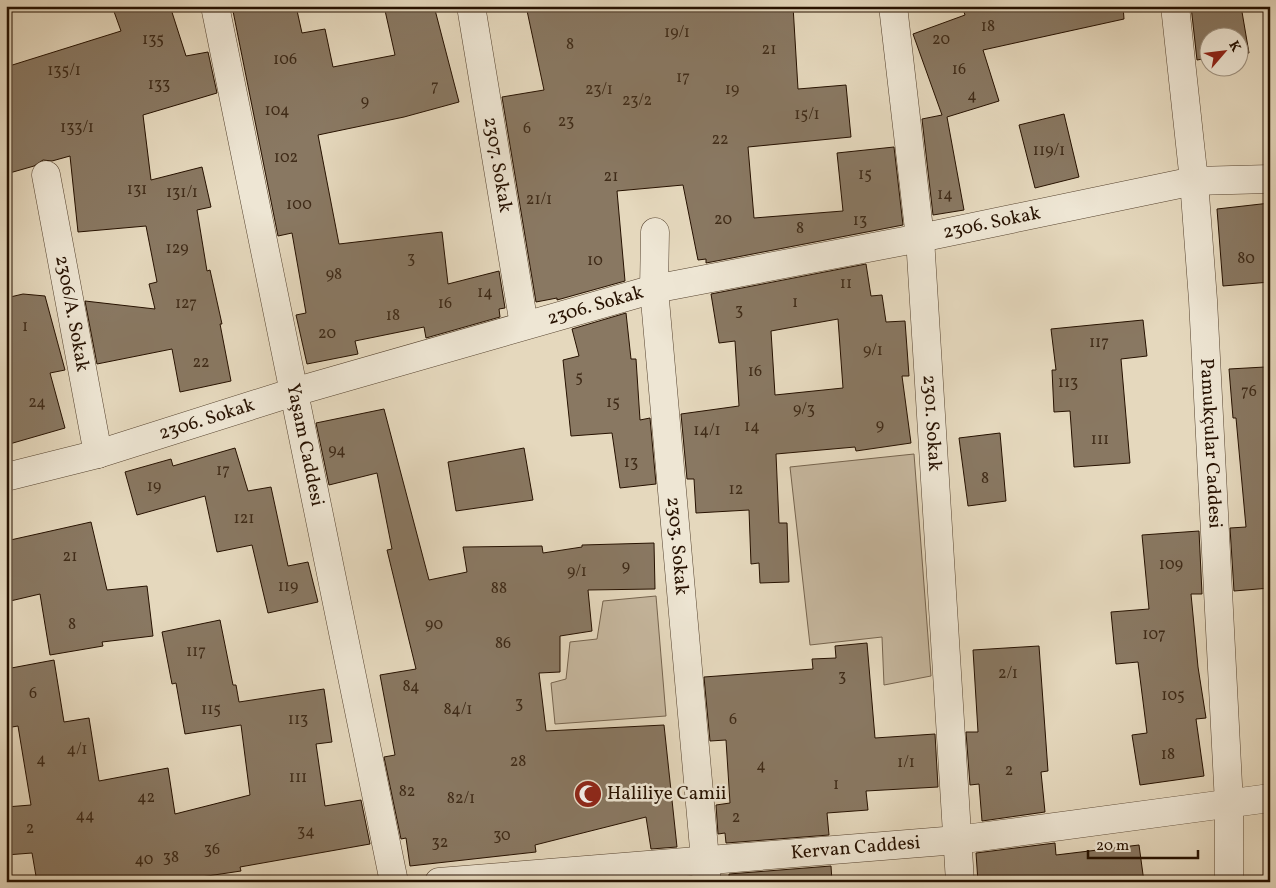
<svg xmlns="http://www.w3.org/2000/svg" width="1276" height="888" font-family="Vollkorn,serif">
<rect width="100%" height="100%" fill="#e5d8bd"/>
<filter id="stains"><feTurbulence type="fractalNoise" baseFrequency=".004" numOctaves="4"/><feColorMatrix values="0 0 0 0 .2 0 0 0 0 .09 0 0 0 0 .02 0 0 0 .5 -.17"/></filter>
<radialGradient id="worn" r=".72"><stop offset=".6" stop-color="#630" stop-opacity="0"/><stop offset="1" stop-color="#630" stop-opacity=".3"/></radialGradient>
<g fill="#c5b69d" stroke="#76644e">
<polygon points="914,454 931,676 884,685 882,637 810,645 790,467"/>
<polygon points="656,596 666,716 555,724 551,683 566,679 570,642 597,639 603,601"/>
</g>
<g fill="#897862" stroke="#261100" fill-rule="evenodd">
<polygon points="112,6 170,6 186,56 208,52 217,93 143,115 151,180 202,167 211,207 197,210 207,271 210,270 222,324 220,324 231,381 180,392 172,349 97,364 85,301 155,309 149,284 157,282 146,226 78,232 70,156 52,161 43,160 34,166 6,174 6,67 121,31"/>
<polygon points="232,6 296,6 302,33 325,29 333,67 395,55 384,6 434,6 459,102 404,117 318,135 339,244 442,232 448,284 499,271 505,308 499,309 500,317 426,338 424,327 355,341 358,354 307,364 296,315 306,313 292,233 278,236"/>
<polygon points="526,6 793,6 798,89 846,85 851,137 748,147 754,218 843,211 837,153 894,147 903,225 706,263 706,259 698,260 683,185 617,191 625,281 557,300 557,298 536,302 502,97 544,90"/>
<polygon points="962,6 1123,6 1124,19 983,50 999,101 947,117 964,210 933,215 922,119 942,115 913,34 965,15"/>
<polygon points="1191,6 1241,6 1249,53 1238,54 1238,38 1208,38 1208,58 1197,60"/>
<polygon points="1064,114 1079,177 1035,188 1019,125"/>
<polygon points="1270,203 1270,282 1223,286 1217,209"/>
<path d="M866 264 871 296 882 295 886 322 905 321 909 376H902L911 443 856 451 855 447 776 454 779 523H787L789 582 760 583 759 563 751 564 749 510 696 513 694 479H687L681 414 739 406 735 341 719 343 711 294ZM838 319 843 388 775 395 771 331Z"/>
<polygon points="23,294 45,296 65,370 50,373 65,428 6,445 6,298"/>
<polygon points="626,313 631,359 636,359 640,420 650,418 656,484 620,488 612,433 571,436 563,360 579,356 572,329"/>
<polygon points="1143,320 1147,356 1121,359 1130,463 1074,467 1070,411 1054,412 1052,370 1056,370 1051,329"/>
<polygon points="1265,367 1270,419 1270,588 1234,591 1230,528 1246,527 1236,418 1233,418 1229,369"/>
<polygon points="384,409 429,580 467,572 463,547 542,546 543,553 582,547 582,545 654,543 655,589 588,590 592,631 560,636 560,672 539,673 546,731 664,725 677,847 651,849 646,817 535,845 536,852 410,866 406,838 401,839 384,757 395,755 380,675 416,669 387,550 392,549 377,473 329,485 316,423"/>
<polygon points="1000,433 1006,501 968,506 959,438"/>
<polygon points="235,448 248,491 271,487 288,566 308,562 318,602 268,613 252,545 217,552 205,496 137,515 125,472 171,459 173,466"/>
<polygon points="524,448 533,500 456,511 448,462"/>
<polygon points="91,522 107,590 147,586 153,636 102,642 103,646 50,655 40,594 6,602 6,541"/>
<polygon points="1199,531 1202,594 1191,594 1198,667 1206,718 1196,719 1204,776 1140,785 1132,735 1147,733 1138,662 1116,664 1111,612 1149,609 1142,535"/>
<polygon points="220,620 233,685 236,685 239,702 324,689 332,742 316,744 325,806 361,800 370,844 240,867 241,871 187,879 187,882 37,882 32,853 6,855 6,807 31,805 18,726 6,728 6,669 54,660 64,722 89,718 99,781 168,768 175,814 250,795 241,725 185,734 176,683 172,684 162,632"/>
<polygon points="867,643 875,738 935,734 938,787 866,791 868,810 827,813 829,835 726,843 725,833 718,834 716,805 730,803 726,740 710,741 704,677 813,669 812,659 836,658 835,646"/>
<polygon points="1039,646 1048,771 1041,772 1045,812 982,821 979,784 970,785 966,732 978,732 973,650"/>
<polygon points="1055,843 1056,855 1139,845 1144,882 978,882 976,853"/>
<polygon points="831,866 832,882 729,882 729,874"/>
</g>
<g fill="none" stroke-linecap="round" stroke-linejoin="round">
<defs>
<g id="minor">
<path id="s1" d="M215 6 394 882"/>
<path id="s2" d="M471 6 524 325"/>
<path id="s3" d="M893 6 920 238 960 882"/>
<path id="s4" d="M1175 6 1194 181 1203 300 1229 804V882"/>
<path id="s5" d="M46 175 98 454"/>
<path id="s6" d="M655 232 654 289 707 882"/>
<path id="s7" d="M6 477 98 454 294 392 654 289 920 238 1194 181 1270 179"/>
<path id="s8" d="M439 882 957 840 1270 798"/>
</g>
</defs>
<use href="#minor" stroke="#56432f" stroke-width="29"/>
<use href="#minor" stroke="#eee6d4" stroke-width="28"/>
</g>
<defs>
<symbol id="mosque-disc" viewBox="-11 -11 22 22"><circle r="9.5" fill="#8f2418" stroke="#eee6d4"/><path d="M3.5-4.9A6 6 0 1 0 3.5 4.9A5 5 0 1 1 3.5-4.9Z" fill="#fff"/></symbol>
</defs>
<g fill-rule="evenodd">
<use href="#mosque-disc" x="572" y="778" width="32" height="32"/>
</g>
<g text-anchor="middle" dominant-baseline="central" stroke-width="5" stroke-linejoin="round" paint-order="stroke">
<g font-size="16" fill="#3f2b18">
<text x="988" y="27">18</text>
<text x="677" y="33">19/1</text>
<text x="153" y="40">135</text>
<text x="941" y="40">20</text>
<text x="570" y="45">8</text>
<text x="769" y="50">21</text>
<text x="285" y="60">106</text>
<text x="959" y="70">16</text>
<text x="64" y="71">135/1</text>
<text x="683" y="78">17</text>
<text x="159" y="85">133</text>
<text x="435" y="87">7</text>
<text x="599" y="90">23/1</text>
<text x="732" y="90">19</text>
<text x="972" y="96">4</text>
<text x="637" y="101">23/2</text>
<text x="365" y="102">9</text>
<text x="277" y="111">104</text>
<text x="807" y="115">15/1</text>
<text x="566" y="122">23</text>
<text x="77" y="128">133/1</text>
<text x="527" y="129">6</text>
<text x="720" y="140">22</text>
<text x="1049" y="151">119/1</text>
<text x="286" y="158">102</text>
<text x="865" y="175">15</text>
<text x="611" y="177">21</text>
<text x="137" y="190">131</text>
<text x="182" y="193">131/1</text>
<text x="945" y="195">14</text>
<text x="539" y="200">21/1</text>
<text x="299" y="205">100</text>
<text x="723" y="220">20</text>
<text x="860" y="221">13</text>
<text x="800" y="229">8</text>
<text x="177" y="249">129</text>
<text x="411" y="259">3</text>
<text x="1246" y="259">80</text>
<text x="595" y="261">10</text>
<text x="334" y="275">98</text>
<text x="846" y="284">11</text>
<text x="485" y="293">14</text>
<text x="795" y="303">1</text>
<text x="186" y="304">127</text>
<text x="445" y="304">16</text>
<text x="739" y="311">3</text>
<text x="393" y="316">18</text>
<text x="25" y="327">1</text>
<text x="327" y="334">20</text>
<text x="1099" y="343">117</text>
<text x="873" y="351">9/1</text>
<text x="201" y="363">22</text>
<text x="755" y="372">16</text>
<text x="579" y="378">5</text>
<text x="1068" y="383">113</text>
<text x="1249" y="392">76</text>
<text x="37" y="403">24</text>
<text x="613" y="403">15</text>
<text x="804" y="410">9/3</text>
<text x="880" y="426">9</text>
<text x="752" y="427">14</text>
<text x="707" y="431">14/1</text>
<text x="1100" y="440">111</text>
<text x="337" y="451">94</text>
<text x="631" y="463">13</text>
<text x="223" y="471">17</text>
<text x="985" y="479">8</text>
<text x="154" y="487">19</text>
<text x="736" y="490">12</text>
<text x="244" y="519">121</text>
<text x="70" y="557">21</text>
<text x="1171" y="565">109</text>
<text x="626" y="567">9</text>
<text x="577" y="572">9/1</text>
<text x="288" y="587">119</text>
<text x="499" y="589">88</text>
<text x="72" y="625">8</text>
<text x="434" y="625">90</text>
<text x="1154" y="635">107</text>
<text x="503" y="644">86</text>
<text x="196" y="652">117</text>
<text x="1008" y="674">2/1</text>
<text x="842" y="677">3</text>
<text x="411" y="687">84</text>
<text x="33" y="694">6</text>
<text x="1173" y="696">105</text>
<text x="519" y="704">3</text>
<text x="211" y="710">115</text>
<text x="458" y="710">84/1</text>
<text x="298" y="720">113</text>
<text x="733" y="720">6</text>
<text x="77" y="750">4/1</text>
<text x="1168" y="755">18</text>
<text x="41" y="760">4</text>
<text x="518" y="762">28</text>
<text x="906" y="763">1/1</text>
<text x="761" y="766">4</text>
<text x="1009" y="771">2</text>
<text x="298" y="778">111</text>
<text x="836" y="785">1</text>
<text x="407" y="792">82</text>
<text x="146" y="798">42</text>
<text x="461" y="799">82/1</text>
<text x="85" y="816">44</text>
<text x="736" y="818">2</text>
<text x="30" y="829">2</text>
<text x="306" y="832">34</text>
<text x="502" y="836">30</text>
<text x="440" y="843">32</text>
<text x="212" y="850">36</text>
<text x="171" y="858">38</text>
<text x="144" y="860">40</text>
</g>
<g font-size="19" fill="#261100" stroke="#eee6d4">
<text stroke="none"><textPath href="#s2" startOffset="161">2307. Sokak</textPath></text>
<text stroke="none"><textPath href="#s7" startOffset="1019">2306. Sokak</textPath></text>
<text stroke="none"><textPath href="#s7" startOffset="614">2306. Sokak</textPath></text>
<text stroke="none"><textPath href="#s5" startOffset="141">2306/A. Sokak</textPath></text>
<text stroke="none"><textPath href="#s7" startOffset="209">2306. Sokak</textPath></text>
<text stroke="none"><textPath href="#s3" startOffset="419">2301. Sokak</textPath></text>
<text stroke="none"><textPath href="#s4" startOffset="439">Pamukçular Caddesi</textPath></text>
<text stroke="none"><textPath href="#s1" startOffset="448">Yaşam Caddesi</textPath></text>
<text stroke="none"><textPath href="#s6" startOffset="315">2303. Sokak</textPath></text>
<text stroke="none"><textPath href="#s8" startOffset="418">Kervan Caddesi</textPath></text>
</g>
<g font-size="19" fill="#261100" stroke="#eee6d4" text-anchor="start">
<text x="607" y="794">Haliliye Camii</text>
</g>
</g>
<rect width="1276" height="888" fill="none" stroke="#e5d8bd" stroke-width="25"/>
<rect x="8" y="8" width="1261" height="873" fill="none" stroke="#261100" stroke-width="2.5"/>
<rect x="12" y="12" width="1251" height="863" fill="none" stroke="#261100"/>
<g transform="translate(1224 52) rotate(62)"><circle r="24" fill="#eee6d4" stroke="#9e917f"/>
<path d="M0-4L9 19L0 12L-9 19Z" fill="#8f2418"/>
<text y="-8" font-size="14" font-weight="bold" text-anchor="middle" fill="#261100">K</text>
</g>
<path d="M1088 850v8h110v-8" fill="none" stroke="#261100" stroke-width="2.5"/>
<text x="1096" y="850" font-size="15" fill="#261100" stroke="#eee6d4" stroke-width="4" paint-order="stroke">20 m</text>
<rect width="100%" height="100%" filter="url(#stains)"/>
<rect width="100%" height="100%" fill="url(#worn)"/>
</svg>
